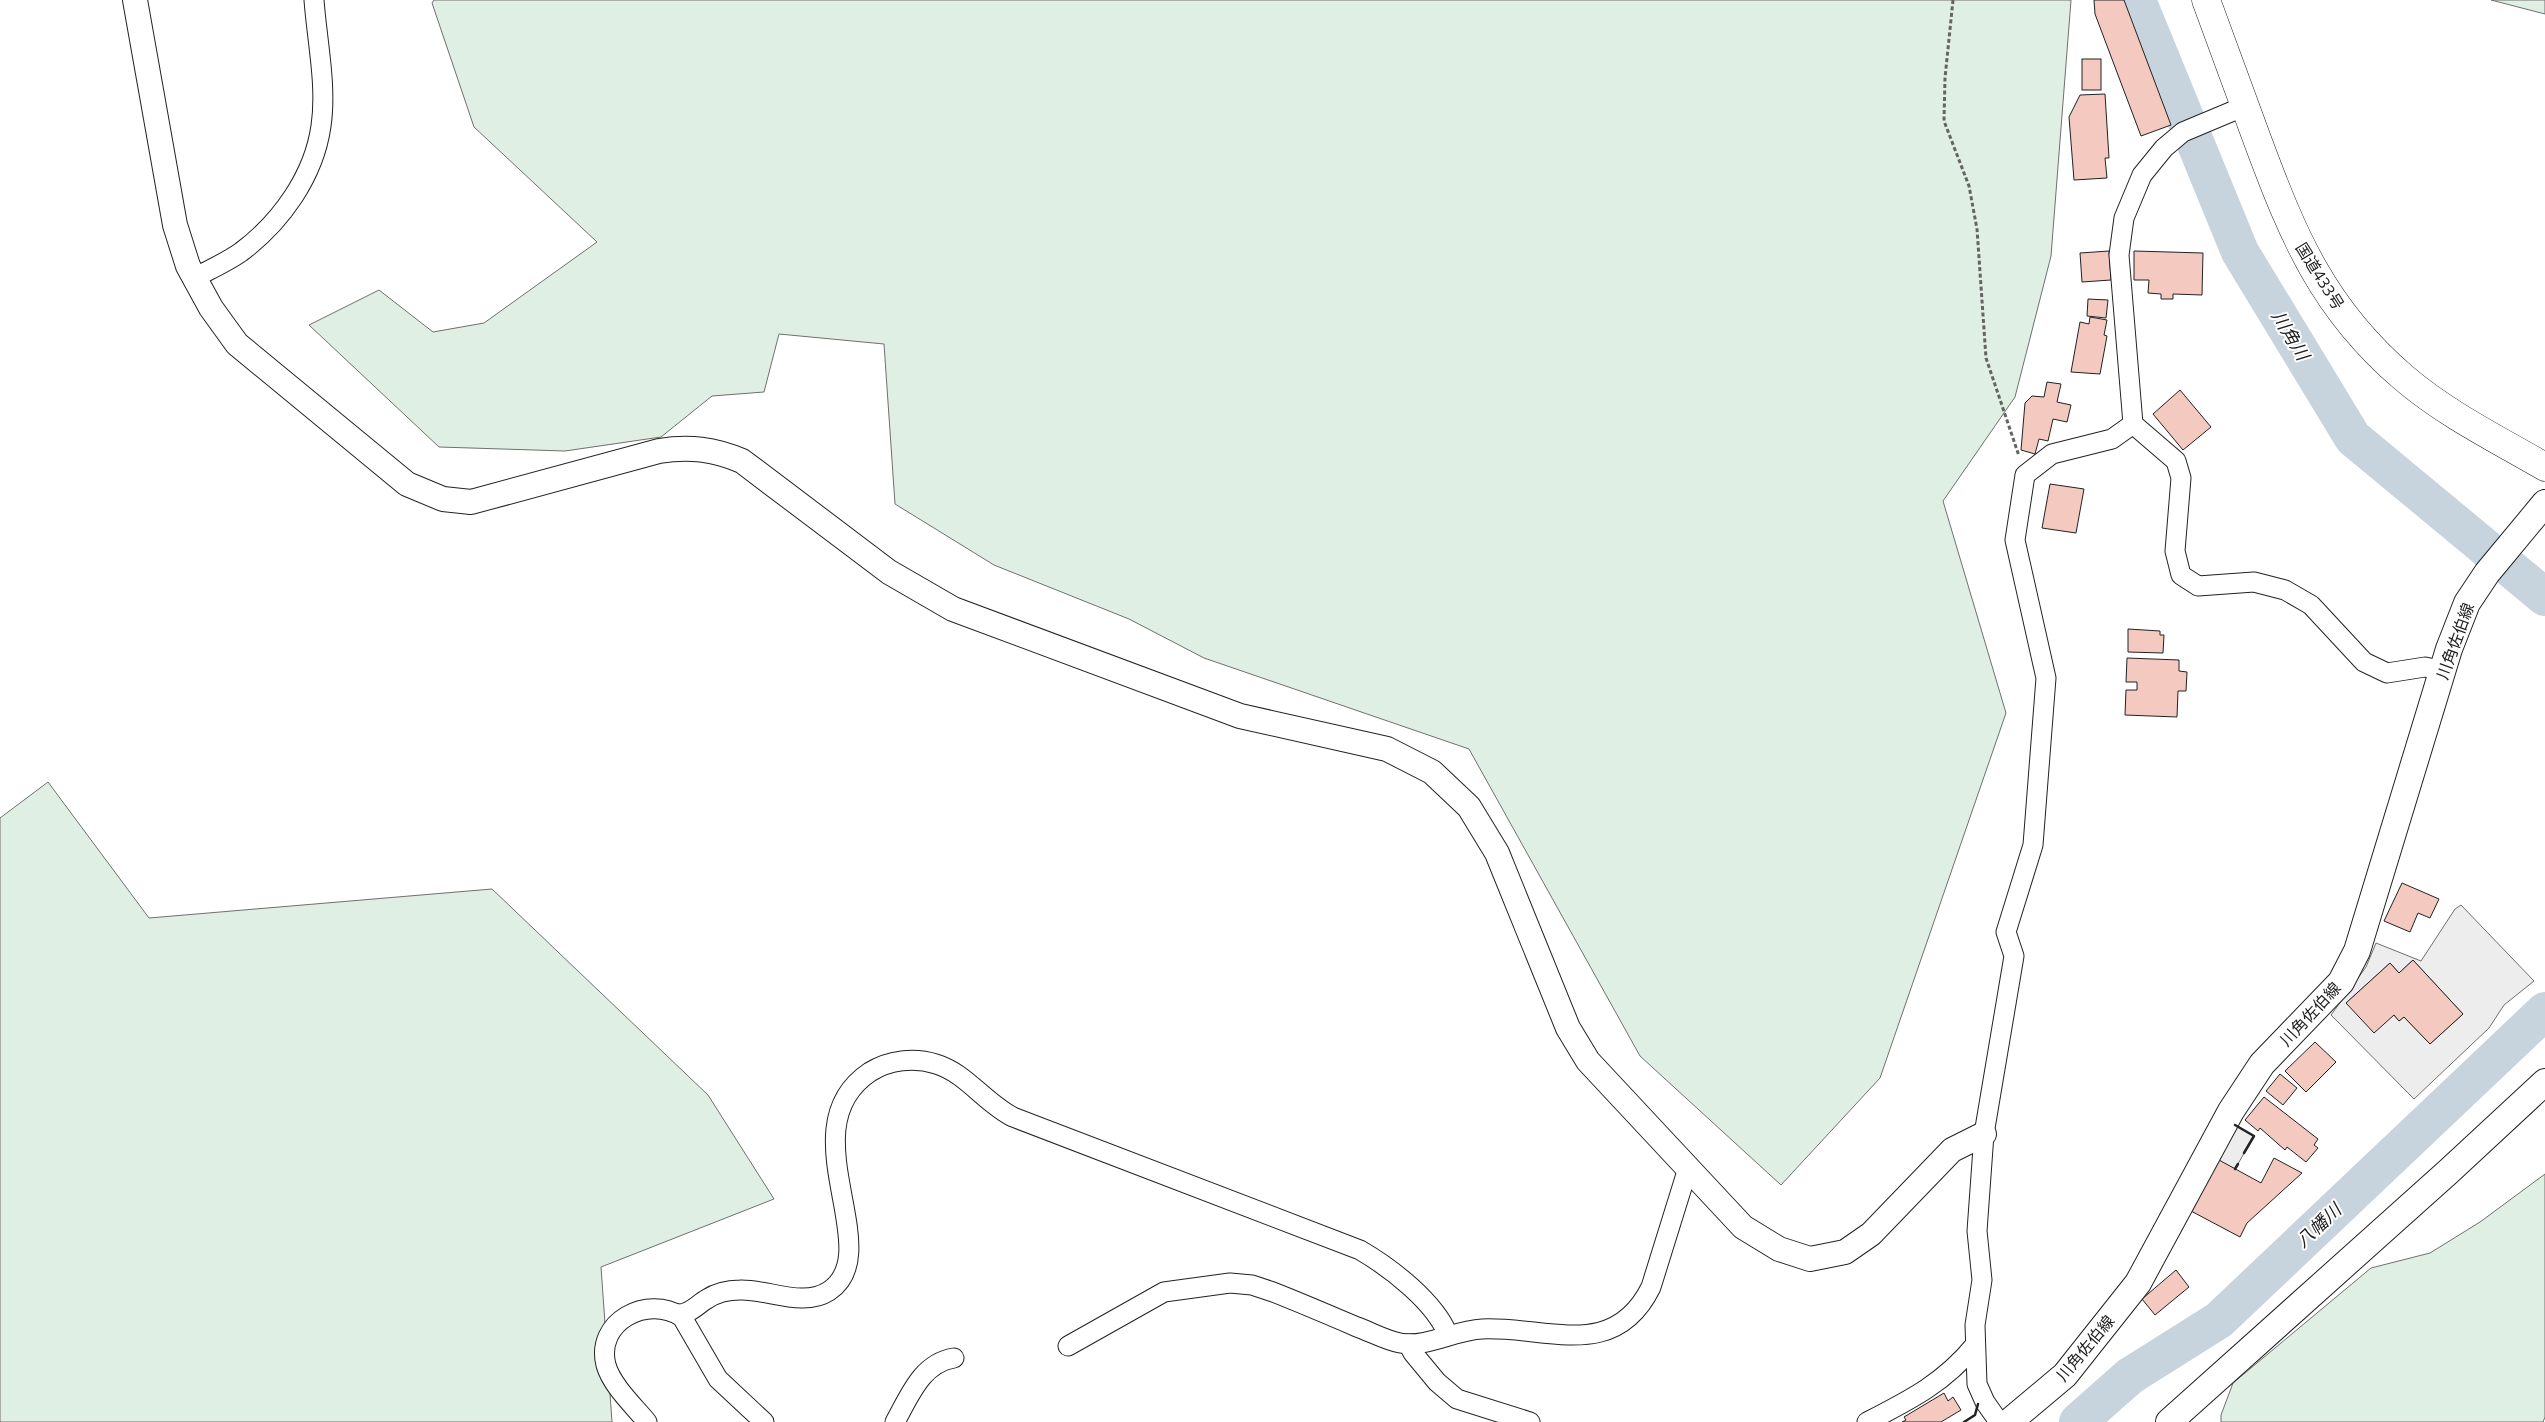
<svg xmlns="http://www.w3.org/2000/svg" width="2545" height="1422" font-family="'Open Sans','Noto Sans JP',sans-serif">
<rect width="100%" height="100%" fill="#fff"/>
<g fill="#e0efe3" stroke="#6f6f6f">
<polygon points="434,0 2071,0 2051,256 2015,397 1943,501 2006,713 1880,1078 1781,1185 1640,1056 1469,749 1204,658 1129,619 994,565 895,504 884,344 779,334 764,392 712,396 661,437 565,451 439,447 309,325 379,290 433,332 484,323 597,242 474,127 432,3"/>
<polygon points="2491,0 2545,0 2545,14"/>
<polygon points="48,782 149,918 492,889 708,1095 774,1199 601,1267 612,1422 0,1422 0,818"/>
<polygon points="2545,1174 2545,1417 2543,1422 2221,1422 2221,1415 2233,1383 2371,1268 2430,1253 2480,1222"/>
</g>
<g fill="#ededed" stroke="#6f6f6f" fill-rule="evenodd">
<path d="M2461 905 2534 981 2504 1005 2489 1028 2414 1099 2331 1015 2366 967 2376 943 2421 961 2455 909ZM2413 960 2463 1014 2430 1044 2404 1017 2399 1021 2394 1015 2346 1003 2390 963 2399 973Z"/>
<polygon points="2235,1125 2254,1136 2235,1169 2217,1160"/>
</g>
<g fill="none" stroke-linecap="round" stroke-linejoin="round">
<g stroke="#c7d3dd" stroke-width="38">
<polyline points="2137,0 2240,252 2353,438 2545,597"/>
<polyline points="2078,1422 2130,1376 2219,1320 2545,1011"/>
</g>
</g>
<g fill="#f3c9c0" stroke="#222">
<polygon points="2094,0 2124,0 2171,125 2141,136 2095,14"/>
<rect x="2082" y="59" width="19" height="31"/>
<polygon points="2105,94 2109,158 2105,158 2107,178 2074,180 2069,117 2080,95"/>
<polygon points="2109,251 2111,280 2082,282 2080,253"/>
<polygon points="2134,251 2203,253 2202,295 2173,294 2173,299 2161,299 2161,294 2148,293 2149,280 2134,280"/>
<polygon points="2088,299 2108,300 2106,318 2087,316"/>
<polygon points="2090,317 2107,320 2104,335 2107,336 2100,374 2071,372 2080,322 2089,324"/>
<polygon points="2047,382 2061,384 2057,402 2071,405 2067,422 2053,419 2048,441 2039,439 2035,454 2021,450 2025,403 2032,396 2044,397"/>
<polygon points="2180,390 2211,427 2183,450 2153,414"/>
<polygon points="2050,484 2084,489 2076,533 2042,528"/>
<polygon points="2128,629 2160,631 2160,635 2164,635 2163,653 2128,652"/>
<polygon points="2127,658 2179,660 2179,671 2187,672 2186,691 2178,691 2177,717 2125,715 2126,690 2137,690 2137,682 2126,682"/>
<polygon points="2402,883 2439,899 2430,918 2418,913 2410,932 2384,921"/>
<polygon points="2413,960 2463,1014 2430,1044 2404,1017 2399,1021 2394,1015 2374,1033 2346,1003 2390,963 2399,973"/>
<polygon points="2315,1042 2336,1062 2306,1092 2285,1071"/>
<polygon points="2280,1074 2297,1088 2283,1105 2266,1091"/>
<polygon points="2264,1097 2318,1139 2314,1145 2318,1148 2306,1162 2287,1147 2285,1150 2260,1128 2258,1131 2245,1120"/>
<polygon points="2274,1158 2302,1173 2247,1223 2240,1237 2191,1211 2219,1160 2261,1183"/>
<polygon points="2176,1270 2189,1287 2155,1315 2142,1299"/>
<polygon points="1944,1393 1948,1401 1953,1397 1961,1410 1941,1422 1902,1422 1906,1420 1904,1417"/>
</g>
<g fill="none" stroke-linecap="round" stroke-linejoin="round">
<defs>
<g id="minor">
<path d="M194 278C209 270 227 262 241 252 281 222 314 176 321 126 327 86 317 41 314 0"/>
<polyline points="2133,424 2176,461 2181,478 2175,551 2181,575 2198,586 2254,582 2285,590 2311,605 2364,662 2387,673 2425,667 2443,671"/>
<path d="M678 1314C689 1315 698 1304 707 1299 716 1293 729 1290 740 1290 768 1289 803 1308 829 1291 889 1251 786 1128 870 1072 889 1060 914 1057 936 1064 966 1073 985 1103 1013 1117L1360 1250C1391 1268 1435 1302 1448 1335"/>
<polyline points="1408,1344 1413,1353 1437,1382 1457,1399 1530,1422"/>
<path d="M1068 1346 1164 1292 1230 1283 1252 1285 1273 1292C1301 1303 1329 1315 1357 1327 1371 1332 1385 1340 1400 1343 1427 1348 1455 1330 1482 1329 1547 1326 1614 1362 1651 1287L1688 1168"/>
<path d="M647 1422C634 1406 612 1386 606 1365 595 1322 647 1294 682 1317L718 1379 764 1422"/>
<path d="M895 1422C910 1395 922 1363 954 1358"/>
<path d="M1867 1422C1910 1400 1944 1383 1975 1345"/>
<polyline points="1999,1422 1985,1402 1977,1384 1975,1325 1982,1280 1977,1231 1984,1134 2014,956 2006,932 2033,845 2046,678 2015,540 2025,475 2052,454 2112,439 2133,424 2119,255 2124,218 2142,175 2164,148 2183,132 2245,106"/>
</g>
<path id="tertiary" d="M135 0 175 225 188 266 211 308 237 344 407 484 443 499 471 502 659 451C689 446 714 449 742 461L889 572 953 609 1240 716 1387 749 1432 772 1469 807 1497 853 1568 1028 1588 1061 1743 1227 1779 1249 1810 1259 1845 1252 1871 1234 1952 1150 1984 1134"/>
<g id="secondary">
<polyline points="2009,1422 2065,1375 2138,1283 2231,1111 2262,1064 2341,982 2357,951 2449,649 2467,603 2487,573 2545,503"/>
<polyline points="2169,1422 2448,1172 2545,1082"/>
</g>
<path id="trunk" d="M2206 0C2223 46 2240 93 2257 139 2293 236 2323 309 2404 378 2446 414 2497 439 2545 467"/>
</defs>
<use href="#minor" stroke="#222" stroke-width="21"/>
<use href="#tertiary" stroke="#222" stroke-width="26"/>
<use href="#secondary" stroke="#222" stroke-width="28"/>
<use href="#trunk" stroke="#222" stroke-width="29"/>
<polyline stroke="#646464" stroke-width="3" stroke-dasharray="4 2.5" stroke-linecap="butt" points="1953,0 1945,78 1944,121 1969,186 1977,229 1986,358 2019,456"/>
<use href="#minor" stroke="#fff" stroke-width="19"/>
<use href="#tertiary" stroke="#fff" stroke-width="24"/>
<use href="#secondary" stroke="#fff" stroke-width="26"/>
<use href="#trunk" stroke="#fff" stroke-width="28"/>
<g stroke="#222" stroke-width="2.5">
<polyline points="2235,1125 2254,1136 2244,1153"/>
<polyline points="2235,1169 2238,1164"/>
<polyline points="1964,1422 1975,1415 1978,1404"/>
</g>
</g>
<g text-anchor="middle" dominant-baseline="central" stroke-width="4" stroke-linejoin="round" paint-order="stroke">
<g font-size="16" fill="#222" stroke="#fff">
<text transform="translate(2320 276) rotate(58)">国道433号</text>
<text transform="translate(2455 641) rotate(-70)">川角佐伯線</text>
<text transform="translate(2310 1014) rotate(-47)">川角佐伯線</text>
<text transform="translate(2085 1348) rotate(-50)">川角佐伯線</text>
</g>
<g font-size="18" font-style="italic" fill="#222" stroke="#fff">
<text transform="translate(2291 335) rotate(59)">川角川</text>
<text transform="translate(2318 1225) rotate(-43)">八幡川</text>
</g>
</g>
</svg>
